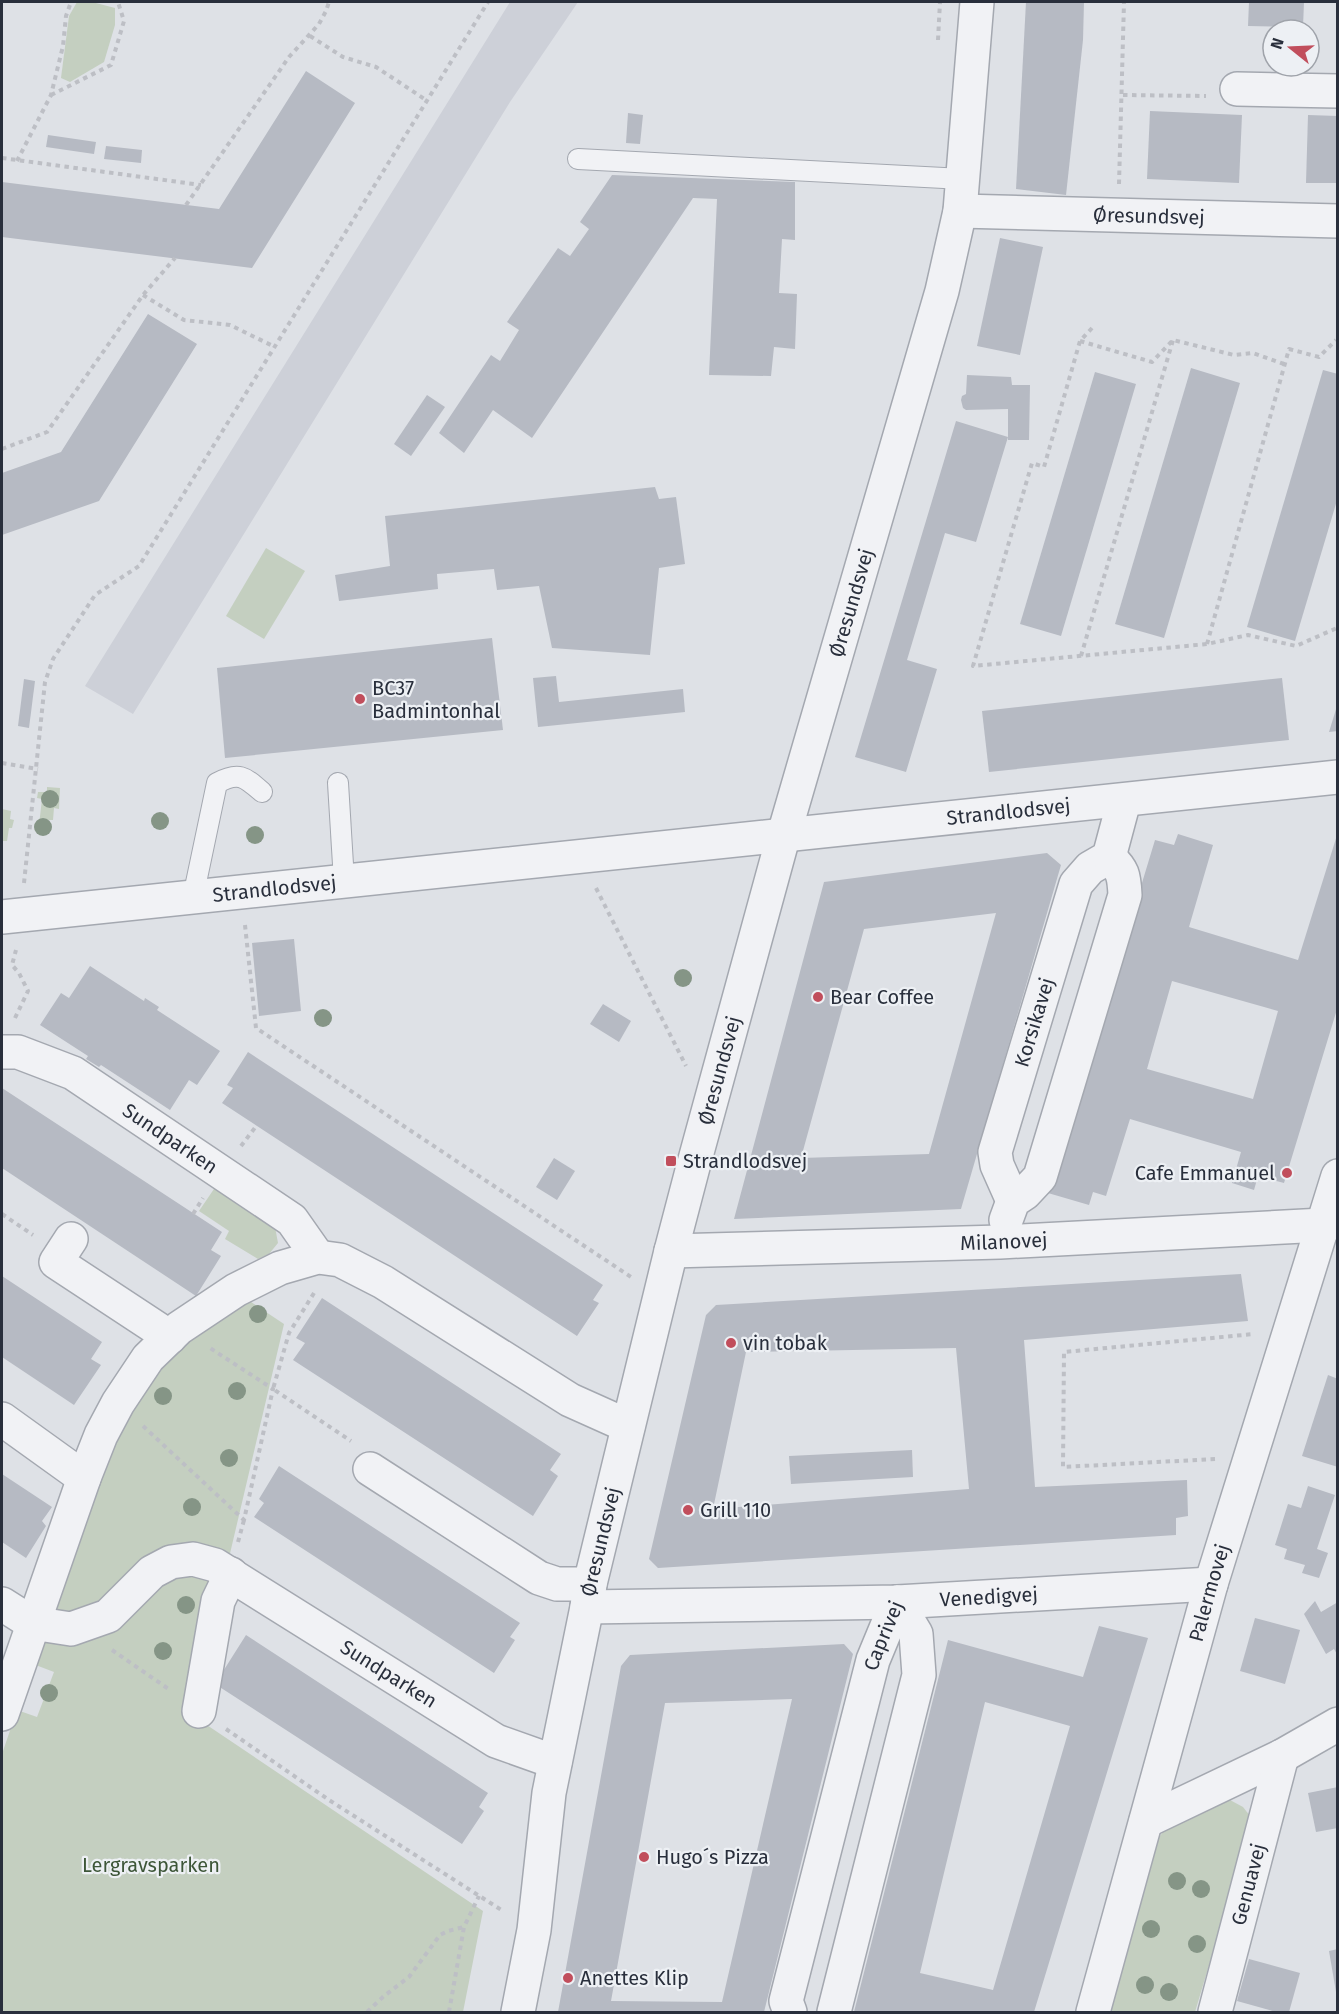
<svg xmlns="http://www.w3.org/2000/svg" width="1339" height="2014" font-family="'Fira Sans',sans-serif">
<rect width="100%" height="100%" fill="#dee1e6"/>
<polygon fill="#cdd0d8" points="510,2 578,2 510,102 133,714 85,686"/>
<g fill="#c4cfc0">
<polygon points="77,2 92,2 115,8 115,25 104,62 70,82 61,78 69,16"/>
<polygon points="266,548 305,571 264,639 226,616"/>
<polygon points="47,787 60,788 59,809 54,808 53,820 48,820 47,835 38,834 42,799 37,798 38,792 47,792"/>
<polygon points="2,809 11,811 10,819 14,820 12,828 9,828 7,841 2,841"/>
<polygon points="216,1186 275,1227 278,1243 269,1254 258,1259 225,1239 229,1231 199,1211"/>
<polygon points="248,1300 284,1324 192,1715 483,1911 463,2012 2,2012 2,1754 17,1710 37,1717 54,1672 33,1664 111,1433 149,1372 194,1332"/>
<polygon points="1230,1800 1243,1807 1250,1816 1246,1841 1195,2012 1106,2012 1157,1840 1163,1832 1221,1801"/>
</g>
<g fill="#b6bac3" fill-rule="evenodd">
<polygon points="1026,2 1084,2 1083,40 1066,195 1016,189"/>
<polygon points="1249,2 1304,2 1303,27 1248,26"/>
<polygon points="306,71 355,103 252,268 2,237 2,182 219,209"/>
<polygon points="1150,111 1242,115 1239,183 1147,179"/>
<polygon points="628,113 643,115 640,144 626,143"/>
<polygon points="1308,115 1338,116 1338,183 1306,183"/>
<polygon points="48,135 96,142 94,154 46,147"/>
<polygon points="106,146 142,150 141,163 104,159"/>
<polygon points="612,175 795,182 795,240 782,239 779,293 797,294 795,349 774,347 771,376 709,375 717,199 693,198 532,438 493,410 464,453 439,433 491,355 500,361 519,330 507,322 558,248 570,256 589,229 580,222"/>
<polygon points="1000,238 1043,247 1020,355 977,346"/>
<polygon points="148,314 197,344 99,501 2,535 2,473 61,452"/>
<polygon points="1191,368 1240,383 1164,638 1115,624"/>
<polygon points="1323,370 1338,374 1338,497 1295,641 1247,627"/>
<polygon points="1095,372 1136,384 1061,636 1020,624"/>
<polygon points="967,375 1011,377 1012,385 1030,385 1029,440 1008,440 1008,409 966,410 963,408 961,400 962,396 966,394"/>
<polygon points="427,395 445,407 411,456 394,444"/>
<polygon points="956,421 1008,437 976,542 945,533 907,660 937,669 906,772 855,757"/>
<polygon points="655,487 659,499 676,497 685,564 659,568 650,655 552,648 539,586 497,590 494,569 437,574 438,589 339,601 335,575 390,566 385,516"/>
<polygon points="492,638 503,730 225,758 217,668"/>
<polygon points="556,676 559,702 683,689 685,712 538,727 533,678"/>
<polygon points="1282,678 1289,740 989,772 982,711"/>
<polygon points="24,679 35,681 29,728 18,726"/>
<polygon points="1337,706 1338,731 1329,732"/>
<path d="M1338 832V1006L1284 1183 1258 1176 1254 1190 1232 1183 1241 1152 1130 1119 1106 1196 1093 1192 1089 1205 1048 1193 1155 840 1174 845 1178 834 1213 845 1189 927 1298 960ZM1172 981 1278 1011 1253 1099 1147 1069Z"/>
<path d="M1047 853 1061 865 961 1209 734 1219 824 882ZM996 913 929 1154 801 1158 864 929Z"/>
<polygon points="294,939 301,1011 259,1016 252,943"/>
<polygon points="90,966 144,1001 145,998 159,1007 157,1010 220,1051 197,1085 189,1080 170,1110 101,1065 99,1067 86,1059 88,1056 40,1025 61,993 69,998"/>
<polygon points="603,1004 631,1021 619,1042 590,1024"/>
<polygon points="248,1052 603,1285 593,1300 599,1303 577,1336 222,1103 233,1088 227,1085"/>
<polygon points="2,1088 222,1232 211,1250 221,1256 196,1296 2,1168"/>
<polygon points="554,1158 575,1171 557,1200 536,1187"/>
<path d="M1241 1274 1248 1321 1024 1340 1035 1487 1187 1480 1188 1516 1176 1518V1535L658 1568 649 1559 706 1315 716 1305ZM956 1348 969 1489 713 1509 746 1352Z"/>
<polygon points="2,1276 102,1342 91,1359 101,1365 74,1405 2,1357"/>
<polygon points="322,1298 561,1454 550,1470 558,1476 533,1516 293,1360 305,1343 296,1338"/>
<polygon points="1328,1375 1338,1379 1338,1467 1302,1456"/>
<polygon points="912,1450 913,1477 791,1484 789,1456"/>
<polygon points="279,1466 520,1623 510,1637 515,1640 494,1673 254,1517 264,1503 259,1499"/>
<polygon points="2,1474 52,1507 42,1521 46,1526 26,1558 2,1542"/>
<polygon points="1308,1486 1335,1495 1317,1549 1328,1553 1319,1578 1302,1573 1305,1565 1284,1559 1287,1549 1275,1545 1288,1504 1301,1508"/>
<polygon points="1315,1601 1321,1612 1338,1602 1338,1656 1334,1649 1326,1654 1304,1614"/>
<polygon points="1255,1618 1300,1630 1285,1684 1240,1671"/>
<path d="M1099 1626 1148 1638 1034 2012H854L948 1640 1083 1677ZM985 1702 1070 1726 993 1990 920 1973Z"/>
<polygon points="246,1635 488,1793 479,1807 484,1811 462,1844 215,1684"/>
<path d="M844 1644 853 1654 764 2012H558L621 1666 630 1655ZM792 1699 722 2002 611 2001 665 1703Z"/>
<polygon points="1338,1787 1338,1828 1316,1832 1308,1793"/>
<polygon points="1338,1949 1338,1992 1336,1992 1329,1951"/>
<polygon points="1249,1959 1300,1973 1289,2012 1276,2012 1237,2001"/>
</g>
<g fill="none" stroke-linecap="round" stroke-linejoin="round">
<defs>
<g id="service">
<polyline points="578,159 963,179"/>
<polyline points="338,783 344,881"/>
<path d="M193 897 217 783C239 771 245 777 262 792"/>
</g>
<g id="minor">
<polyline points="1237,89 1338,91"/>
<path id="s1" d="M960 211 1338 221"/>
<path id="s2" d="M2 1052H18L73 1073 292 1220 318 1257"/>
<path id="s3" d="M1013 1201 997 1165 995 1152 1076 884 1090 868 1109 857 1124 801"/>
<path d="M1006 1220 1013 1201 1025 1193 1040 1177 1125 895C1124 875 1123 870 1109 857"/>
<polyline points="71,1239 56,1262 170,1337"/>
<path id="s4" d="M671 1251 1000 1242 1323 1225 1338 1222"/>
<polyline points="2,1419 84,1478"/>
<polyline points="370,1469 539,1578 557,1584 590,1584"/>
<path id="s5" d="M2 1604 32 1623 71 1629 108 1616 152 1572 171 1562 193 1559 215 1565 496 1741 555 1762"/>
<path id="s6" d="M587 1607 897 1602 1211 1584"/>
<polyline points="199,1711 218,1601 231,1574"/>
<polyline points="2,1714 84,1478 101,1435 118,1403 148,1358 179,1328 236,1290 280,1268 318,1257 340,1260 383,1282 570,1400 628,1426"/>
<polyline points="1146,1821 1282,1756 1338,1724"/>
<path id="s7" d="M790 2012 786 2001 873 1660 897 1602"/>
<polyline points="834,2012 919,1675 916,1634 897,1602"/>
<path id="s8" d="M1093 2012 1211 1584 1338 1176"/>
<path id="s9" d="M1215 2012 1282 1756"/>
</g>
<g id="tertiary">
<path id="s10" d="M2 917 1338 777"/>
<path id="s11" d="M518 2012 534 1930 549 1793 587 1607 590 1584 671 1251 693 1167 784 834 942 291 960 211 977 2"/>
</g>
</defs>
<use href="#service" stroke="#a4a8b0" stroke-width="22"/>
<use href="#minor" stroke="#a4a8b0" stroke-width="36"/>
<use href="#tertiary" stroke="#a4a8b0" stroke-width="36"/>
<g stroke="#bdbfc5" stroke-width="4" stroke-dasharray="4.5 4.5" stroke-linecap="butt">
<polyline points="310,36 343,57 376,67 426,100"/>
<polyline points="938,40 940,2"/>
<polyline points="51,95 111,65 124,21 118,2"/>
<polyline points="1123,95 1206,96"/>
<polyline points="2,158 201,185"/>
<polyline points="17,161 51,95 63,46 66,16 71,2"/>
<polyline points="1119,184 1124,2"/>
<polyline points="186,205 289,57 319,24 326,11 329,2"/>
<polyline points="143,295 184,320 230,325 273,346"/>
<polyline points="1092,328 1080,341 1044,467 1032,463 973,666 1207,644 1248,635 1296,646 1337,628 1338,625"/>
<polyline points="1080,341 1152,362 1173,340 1234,355 1253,353 1284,364"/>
<polyline points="2,449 47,432 143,295 175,258"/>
<polyline points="1207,644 1289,349 1319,357 1336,340"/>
<polyline points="1081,656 1173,340"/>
<polyline points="2,763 38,769"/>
<polyline points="24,883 45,682 53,659 95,595 139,566 488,2"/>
<polyline points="596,888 686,1066"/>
<polyline points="245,925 256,1028 631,1277"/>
<polyline points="15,1018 28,991 19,973 12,965 16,950"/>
<polyline points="241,1146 257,1125"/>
<polyline points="2,1214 33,1235"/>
<polyline points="193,1214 203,1198"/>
<polyline points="314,1293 289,1333 273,1389 351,1441"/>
<polyline points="143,1426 244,1520 273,1389 210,1348"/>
<polyline points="1215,1459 1063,1467 1064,1352 1254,1334"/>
<polyline points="238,1542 244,1520"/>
<polyline points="112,1650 170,1690"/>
<polyline points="226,1729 329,1800 503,1911"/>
<polyline points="367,2012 384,1996 409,1977 440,1935 448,1931 464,1927"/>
<polyline points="449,2012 464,1927 479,1896"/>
</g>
<use href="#service" stroke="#f1f2f5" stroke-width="20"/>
<use href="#minor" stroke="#f1f2f5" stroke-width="33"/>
<use href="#tertiary" stroke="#f1f2f5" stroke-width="33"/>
</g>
<g fill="#859586">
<circle cx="50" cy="799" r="9"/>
<circle cx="160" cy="821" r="9"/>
<circle cx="43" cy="827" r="9"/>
<circle cx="255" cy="835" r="9"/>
<circle cx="683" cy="978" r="9"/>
<circle cx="323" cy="1018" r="9"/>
<circle cx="258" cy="1314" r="9"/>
<circle cx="237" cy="1391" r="9"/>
<circle cx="163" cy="1396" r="9"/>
<circle cx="229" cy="1458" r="9"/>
<circle cx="192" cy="1507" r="9"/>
<circle cx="186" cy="1605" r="9"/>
<circle cx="163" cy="1651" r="9"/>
<circle cx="49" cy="1693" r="9"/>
<circle cx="1177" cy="1881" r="9"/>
<circle cx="1201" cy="1889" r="9"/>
<circle cx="1151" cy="1929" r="9"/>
<circle cx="1197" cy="1944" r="9"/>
<circle cx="1145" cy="1985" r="9"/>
<circle cx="1169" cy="1992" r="9"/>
</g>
<g fill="#c14e5c" stroke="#edf0f4" stroke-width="2">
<circle cx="360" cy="699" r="6"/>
<circle cx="818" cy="997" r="6"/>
<rect x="665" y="1155" width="12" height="12" rx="3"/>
<circle cx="1287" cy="1173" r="6"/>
<circle cx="731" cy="1343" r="6"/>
<circle cx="688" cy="1510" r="6"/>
<circle cx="644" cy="1857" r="6"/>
<circle cx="568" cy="1978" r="6"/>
</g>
<g text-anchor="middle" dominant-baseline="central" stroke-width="4.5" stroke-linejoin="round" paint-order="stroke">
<g font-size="20" fill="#292f3c" stroke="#edf0f4">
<text stroke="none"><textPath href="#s1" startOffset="189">Øresundsvej</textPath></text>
<text stroke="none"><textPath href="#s11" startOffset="1450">Øresundsvej</textPath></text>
<text stroke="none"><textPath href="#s10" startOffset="1012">Strandlodsvej</textPath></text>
<text stroke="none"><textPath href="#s10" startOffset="274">Strandlodsvej</textPath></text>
<text stroke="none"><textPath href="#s3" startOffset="188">Korsikavej</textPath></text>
<text stroke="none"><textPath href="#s11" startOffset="964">Øresundsvej</textPath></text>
<text stroke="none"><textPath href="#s2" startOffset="192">Sundparken</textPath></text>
<text stroke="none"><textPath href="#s4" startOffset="333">Milanovej</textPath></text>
<text stroke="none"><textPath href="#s11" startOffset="478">Øresundsvej</textPath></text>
<text stroke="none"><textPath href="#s8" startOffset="435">Palermovej</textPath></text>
<text stroke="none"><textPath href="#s6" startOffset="402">Venedigvej</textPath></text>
<text stroke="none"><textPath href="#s7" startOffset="390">Caprivej</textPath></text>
<text stroke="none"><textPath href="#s5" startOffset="448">Sundparken</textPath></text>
<text stroke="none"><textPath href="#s9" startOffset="132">Genuavej</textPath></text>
</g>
<g font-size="20" fill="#292f3c" stroke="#edf0f4" text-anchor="start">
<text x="372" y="688">BC37<tspan x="372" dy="23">Badmintonhal</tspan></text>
<text x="830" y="997">Bear Coffee</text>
<text x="683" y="1161">Strandlodsvej</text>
<text x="1275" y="1173" text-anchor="end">Cafe Emmanuel</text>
<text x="743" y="1343">vin tobak</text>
<text x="700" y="1510">Grill 110</text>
<text x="656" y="1857">Hugo´s Pizza</text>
<text x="580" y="1978">Anettes Klip</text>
</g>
<g font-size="20" fill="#3d5638" stroke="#edf0f4">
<text x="151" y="1865">Lergravsparken</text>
</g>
</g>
<rect width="1339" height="2014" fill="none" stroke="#292f3c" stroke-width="6"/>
<g transform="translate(1291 48) rotate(288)"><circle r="28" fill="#edf0f4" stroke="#9fa3aa" stroke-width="1.5"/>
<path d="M0-4.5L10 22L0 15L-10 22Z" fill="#c14e5c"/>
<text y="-9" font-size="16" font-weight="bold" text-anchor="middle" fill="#292f3c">N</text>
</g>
</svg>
